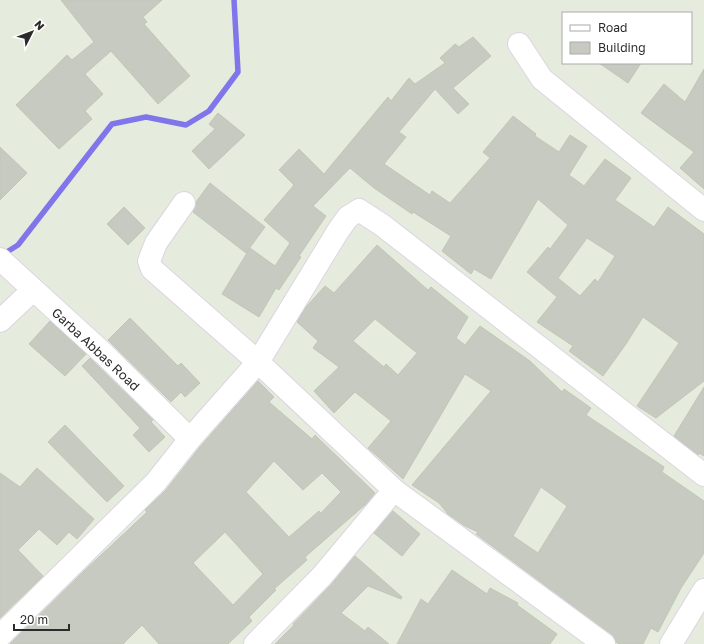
<svg xmlns="http://www.w3.org/2000/svg" width="704" height="644" font-family="'Golos Text',sans-serif">
<rect width="100%" height="100%" fill="#e6ecdd"/>
<g fill="none" stroke-linecap="round" stroke-linejoin="round">
<polyline stroke="#8075ea" stroke-width="5.5" points="2,255 18,245 112,124 146,117 186,125 209,111 238,72 234,0"/>
</g>
<g fill="#c6cac0" stroke="#c0c7b7" fill-rule="evenodd">
<polygon points="61,0 162,0 143,17 147,22 144,24 190,76 158,104 111,51 85,74 103,94 85,111 92,119 59,149 16,105 67,55 72,60 94,42"/>
<path d="M473 37 491 56 453 88 469 104 458 114 435 89 399 132 406 137 384 164 430 195 432 191 450 203 490 158 483 152 513 116 536 134 535 136 559 152 570 135 587 146 569 175 584 186 605 159 631 178 615 200 654 227 668 207 704 234V381L656 418 637 406 679 343 643 317 626 344 603 376 569 351 573 346 537 322 557 297 527 272 548 247 550 249 568 225 538 199 491 279 474 269 471 274 442 251 451 236 413 212 412 214 374 188 350 168 313 206 326 216 299 256 301 257 279 290 276 288 259 317 222 294 250 248 275 266 290 243 264 220 294 185 279 170 299 149 324 174 388 97 391 101 409 78 415 84 445 63 440 58 455 44 459 47ZM587 238 615 256 598 282 595 279 580 296 558 278Z"/>
<polygon points="599,63 641,63 628,83"/>
<polygon points="704,69 704,189 680,168 694,152 641,113 664,84 685,102"/>
<polygon points="218,113 245,135 209,169 192,151 215,129 209,124"/>
<polygon points="0,147 27,173 0,200"/>
<polygon points="210,183 265,227 246,253 193,212 196,202"/>
<polygon points="124,207 145,228 128,245 107,224"/>
<path d="M377 245 428 290 431 287 468 317 456 338 465 345 480 326 530 361 562 392 564 389 591 408 586 415 664 467 662 472 704 501V553L681 588 658 632 651 628 643 644H619L616 642 615 639 611 634 476 534 478 532 465 526 448 514 439 503 412 485 491 391 465 374 403 479 368 448 391 421 355 392 334 413 314 391 339 367 313 348 318 341 297 322 306 307 325 286 334 293ZM375 319 417 353 398 375 386 364 384 367 353 341ZM541 487 567 506 538 553 513 536Z"/>
<polygon points="130,318 178,366 181,363 200,383 185,397 181,392 171,402 108,340"/>
<polygon points="50,321 86,354 65,376 29,344"/>
<polygon points="90,358 153,420 151,422 165,437 149,452 133,435 140,428 82,366"/>
<path d="M258 381 274 397 269 402 312 439 315 435 375 493 366 504 305 557 307 560 274 589 276 590 249 617 252 621 228 644H159L142 625 123 644H10L82 573 147 512 145 510 166 490 200 447ZM274 461 303 490 322 473 341 492 321 513 319 511 289 537 246 492ZM225 532 263 574 233 605 193 563Z"/>
<polygon points="704,387 704,456 699,453 698,455 674,436"/>
<polygon points="65,425 124,486 107,502 48,442"/>
<polygon points="37,468 94,519 77,539 69,532 57,545 39,529 18,550 43,576 0,618 0,473 20,487"/>
<polygon points="393,511 420,534 402,556 374,533"/>
<polygon points="355,556 402,597 401,599 368,586 341,613 365,631 368,627 389,644 275,644 294,625 293,624 331,585"/>
<polygon points="452,570 487,594 490,588 518,603 517,605 557,634 550,644 397,644 421,599 428,604"/>
</g>
<g fill="none" stroke-linecap="round" stroke-linejoin="round">
<defs>
<g id="minor">
<polyline points="519,44 542,79 704,210"/>
<polyline points="184,203 156,243 149,261 152,269 258,362 394,490 604,644"/>
<polyline points="0,259 103,353 190,439"/>
<polyline points="0,321 33,290"/>
<polyline points="0,636 156,482 190,439 258,362 338,231 348,217 359,210 382,225 704,475"/>
<polyline points="255,644 322,576 394,490"/>
<polyline points="671,644 704,590"/>
</g>
</defs>
<use href="#minor" stroke="#ddd3e3" stroke-width="24"/>
<use href="#minor" stroke="#fff" stroke-width="22"/>
</g>
<g text-anchor="middle" dominant-baseline="central" stroke-width="4" stroke-linejoin="round" paint-order="stroke">
<g font-size="13" fill="#2b2b2b" stroke="#fff">
<text transform="translate(96 349) rotate(43)">Garba Abbas Road</text>
</g>
</g>
<rect x="562" y="12" width="130" height="52" fill="#ffffff" stroke="#aaaaaa"/>
<rect x="570" y="25" width="20" height="6" fill="#ffffff" stroke="#aaaaaa"/>
<text x="598" y="32" font-size="12" fill="#2b2b2b">Road</text>
<rect x="570" y="42" width="20" height="12" fill="#c6cac0" stroke="#aaaaaa"/>
<text x="598" y="52" font-size="12" fill="#2b2b2b">Building</text>
<g transform="translate(32 32) rotate(48)" stroke="#ffffff" stroke-width="3" paint-order="stroke">
<path d="M0-3L7 15L0 10L-7 15Z" fill="#2b2b2b"/>
<text y="-6" font-size="11" font-weight="bold" text-anchor="middle" fill="#2b2b2b">N</text>
</g>
<path d="M14 624v6h55v-6" fill="none" stroke="#2b2b2b" stroke-width="2"/>
<text x="20" y="624" font-size="12" fill="#2b2b2b" stroke="#ffffff" stroke-width="3" paint-order="stroke">20 m</text>
</svg>
